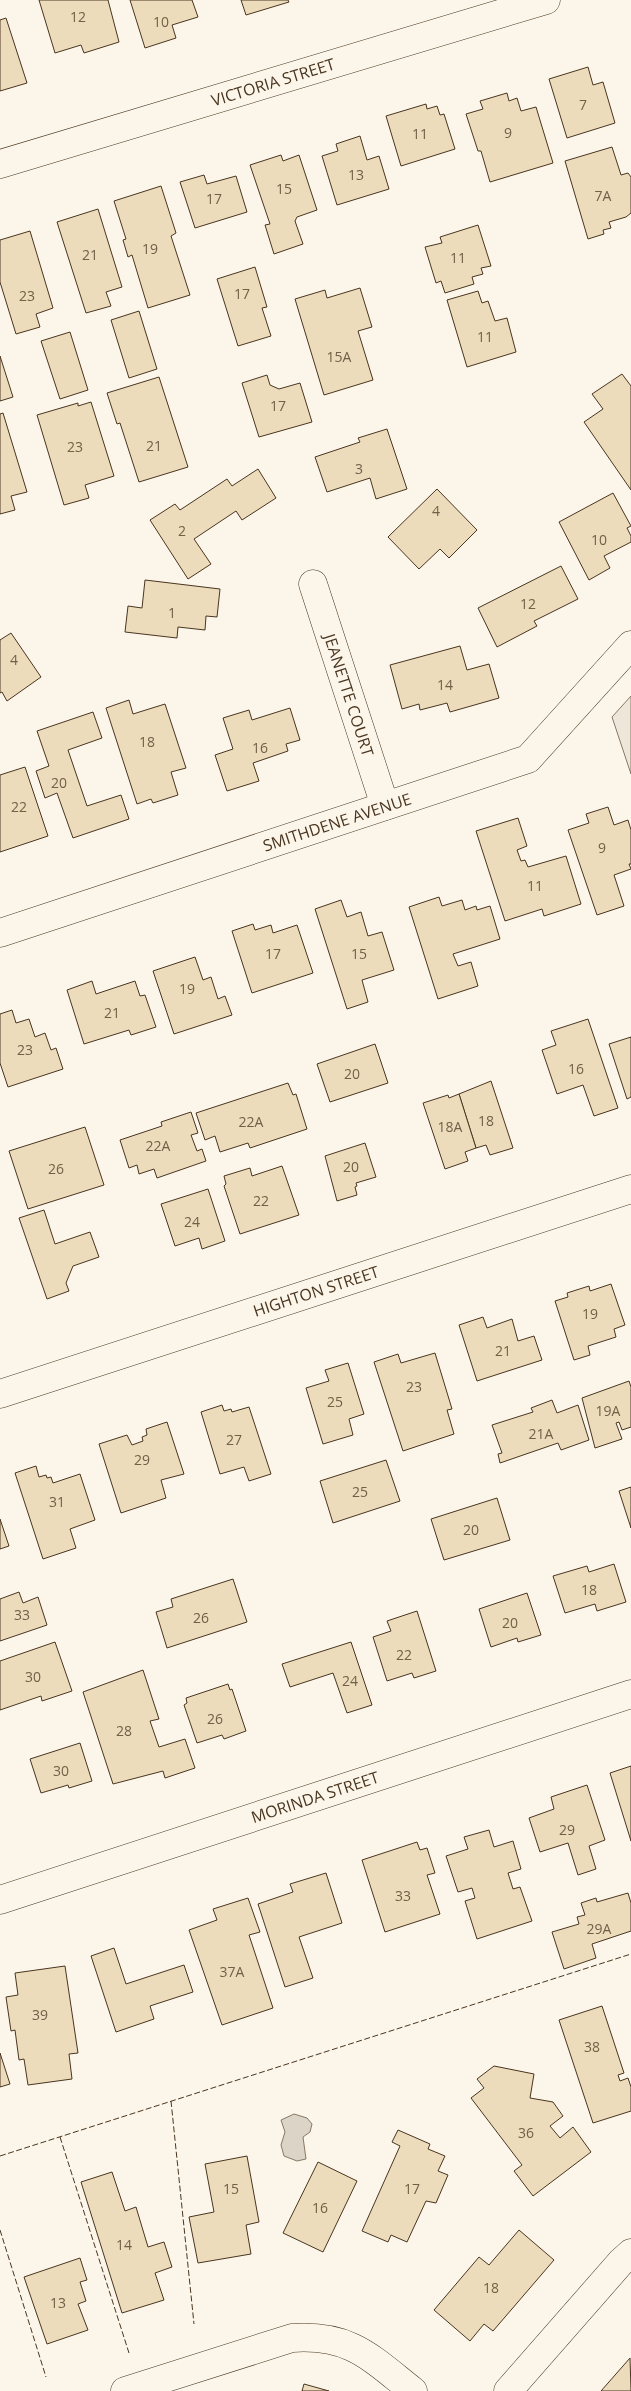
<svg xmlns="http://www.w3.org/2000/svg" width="631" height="2391" font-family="'Open Sans',sans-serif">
<rect width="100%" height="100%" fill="#fbf6e9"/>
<polygon fill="#ede6d9" stroke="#887966" points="631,696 631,774 612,717"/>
<polygon fill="#dcd4c6" stroke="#887966" points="294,2114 307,2118 312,2124 310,2132 303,2137 306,2159 297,2161 284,2156 281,2145 285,2132 281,2120"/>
<g fill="#ecdcbc" stroke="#4a3520">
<polygon points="39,0 108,0 119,42 84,53 81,45 55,53"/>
<polygon points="130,0 192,0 198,17 172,25 176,38 145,48"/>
<polygon points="241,0 288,0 289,2 246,15"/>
<polygon points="6,18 27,83 0,91 0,20"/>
<polygon points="588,67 593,85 603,82 615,123 567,138 549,79"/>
<polygon points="507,93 509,101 517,98 521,111 536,107 553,163 490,182 481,151 478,151 466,114 483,109 480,101"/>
<polygon points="426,104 427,109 437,106 440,115 444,114 455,149 401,166 386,116"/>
<polygon points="360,136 367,160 379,156 389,189 337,205 322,156 338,151 336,144"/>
<polygon points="612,147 621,175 628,173 631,177 631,213 626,217 609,222 611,228 603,230 604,234 588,239 565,161"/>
<polygon points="281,155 283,161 299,155 317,210 297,217 295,221 303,244 274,254 265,225 270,224 250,165"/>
<polygon points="204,175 207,184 236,176 247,212 195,228 180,182"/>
<polygon points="161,186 176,233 171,236 190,295 148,308 132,255 128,257 123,240 126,239 114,201"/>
<polygon points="98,209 122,287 106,292 111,306 86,313 57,222"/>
<polygon points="478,225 491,266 481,268 483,274 472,277 474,284 445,293 441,281 436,283 425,247 442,243 440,237"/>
<polygon points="30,231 53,308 36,314 40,327 16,334 0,282 0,240"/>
<polygon points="255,267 267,307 262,308 271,336 238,346 217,279"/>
<polygon points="360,288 372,327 358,331 373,380 324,395 295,299 325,290 327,298"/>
<polygon points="478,291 482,303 488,301 495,321 507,318 516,352 467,367 447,300"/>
<polygon points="139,311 157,369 129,378 111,320"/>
<polygon points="70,332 88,390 60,399 41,341"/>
<polygon points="0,356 13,397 0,401"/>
<polygon points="622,374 631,386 631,490 584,422 603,409 592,394"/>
<polygon points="267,375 270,385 279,389 300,383 312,422 259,437 242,383"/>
<polygon points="159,377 188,467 139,482 120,423 117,424 107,393"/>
<polygon points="91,402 114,476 85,485 89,498 64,505 37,415 78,403 78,406"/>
<polygon points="3,413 27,492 11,496 15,510 0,514 0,414"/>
<polygon points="387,429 407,489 376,499 370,478 327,492 315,457 360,442 358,438"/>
<polygon points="258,469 276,498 242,520 236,511 194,539 211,564 188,579 150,520 175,504 180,510 227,479 232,486"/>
<polygon points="437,489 477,530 449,558 440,549 419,569 388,537"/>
<polygon points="613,493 631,526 627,528 631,536 631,542 604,556 610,568 589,580 559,522"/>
<polygon points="561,566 578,599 534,621 537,626 497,647 478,608"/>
<polygon points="145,580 220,589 217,617 206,616 205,630 178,627 177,638 125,632 128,606 142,608"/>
<polygon points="11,633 41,677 7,701 2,692 0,693 0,640"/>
<polygon points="460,646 467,670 489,664 499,698 450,712 447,703 420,710 419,704 402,709 390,665"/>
<polygon points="129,700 133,714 165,704 186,768 171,772 178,795 153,803 151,799 137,804 106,708"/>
<polygon points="290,708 300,740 286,744 288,751 253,763 259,781 227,791 215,755 233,749 223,718 249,710 252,720"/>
<polygon points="93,712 102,738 68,750 87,806 121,795 129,819 73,838 57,793 45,798 36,771 49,766 37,731"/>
<polygon points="25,767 48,836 0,852 0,775"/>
<polygon points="608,807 614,825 628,820 631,830 631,864 629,864 631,869 614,875 624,906 597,915 568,830 589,823 586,814"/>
<polygon points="518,818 527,846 517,850 521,861 525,860 528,867 566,856 581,904 544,916 542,909 505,921 476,831"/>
<polygon points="439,897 442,906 462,900 465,910 476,906 477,910 490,906 500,939 453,954 458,966 471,962 478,986 438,999 409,907"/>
<polygon points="341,900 347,917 361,912 368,936 382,932 394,970 362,980 368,1002 347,1009 315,909"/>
<polygon points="253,924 255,930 271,925 273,933 297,925 313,973 252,993 232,931"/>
<polygon points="195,957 203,980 211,977 218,999 225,996 232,1015 174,1034 153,971"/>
<polygon points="92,981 96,994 135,981 140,996 145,995 156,1027 131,1035 129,1030 84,1044 67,990"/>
<polygon points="12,1010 16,1023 29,1019 35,1037 45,1033 51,1050 56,1048 63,1069 8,1087 0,1063 0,1014"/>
<polygon points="588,1019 618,1108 594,1116 583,1085 557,1094 542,1050 556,1045 551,1031"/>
<polygon points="631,1037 631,1097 627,1099 609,1044"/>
<polygon points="375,1044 388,1083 330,1102 317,1064"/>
<polygon points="491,1081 513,1148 490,1155 486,1145 476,1148 459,1094"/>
<polygon points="288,1083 293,1095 296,1094 307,1129 250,1148 248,1143 220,1152 215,1136 205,1140 196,1113"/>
<polygon points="459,1094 476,1148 465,1152 468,1161 445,1169 423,1103 448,1095 449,1098"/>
<polygon points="191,1112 198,1133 191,1135 197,1151 202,1149 206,1161 157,1178 154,1169 139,1174 137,1165 129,1168 120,1140 162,1126 161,1122"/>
<polygon points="85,1127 104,1185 28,1209 9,1151"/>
<polygon points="365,1143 376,1177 356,1183 357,1186 355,1187 357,1195 337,1201 325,1156"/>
<polygon points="282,1166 299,1215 240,1234 224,1186 226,1184 224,1176 250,1168 252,1176"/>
<polygon points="208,1189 225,1241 202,1249 199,1238 175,1246 161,1204"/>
<polygon points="44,1210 55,1244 90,1232 99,1257 73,1266 66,1283 69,1291 47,1299 19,1218"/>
<polygon points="611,1284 625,1325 614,1329 616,1337 588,1346 590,1355 574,1360 555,1301 568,1297 567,1293 589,1286 590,1291"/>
<polygon points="483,1317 487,1328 512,1319 518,1341 534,1336 542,1360 477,1381 459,1325"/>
<polygon points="435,1353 452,1409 447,1410 454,1434 403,1451 374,1362 398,1354 401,1363"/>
<polygon points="348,1363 364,1414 349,1419 353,1435 323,1444 306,1388 329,1381 325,1370"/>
<polygon points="629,1381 631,1387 631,1427 622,1430 619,1422 616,1423 622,1439 595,1448 582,1398"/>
<polygon points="552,1400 557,1413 578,1405 589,1440 561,1450 558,1443 500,1463 498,1454 502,1453 492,1425 533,1412 531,1408"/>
<polygon points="222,1405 224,1411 231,1409 232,1412 249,1407 271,1474 249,1481 244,1467 220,1474 201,1412"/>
<polygon points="167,1422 184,1474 161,1480 166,1498 121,1513 99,1444 127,1435 132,1445 143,1441 142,1437 147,1435 146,1429"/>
<polygon points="386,1460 400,1501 333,1523 320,1481"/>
<polygon points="36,1466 39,1477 46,1475 47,1478 51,1477 53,1483 80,1474 95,1520 70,1529 76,1548 43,1559 15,1473"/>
<polygon points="631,1487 631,1528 619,1491"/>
<polygon points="497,1498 510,1540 444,1560 431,1519"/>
<polygon points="0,1519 9,1546 0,1549"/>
<polygon points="614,1564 626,1602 597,1611 595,1604 565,1613 553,1576 587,1566 589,1572"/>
<polygon points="233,1579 247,1622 167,1648 156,1612 173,1607 171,1599"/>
<polygon points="19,1592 23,1603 38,1597 47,1625 0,1641 0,1599"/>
<polygon points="527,1593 541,1635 518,1642 517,1638 491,1647 479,1609"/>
<polygon points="417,1611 436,1671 414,1678 412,1673 387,1681 373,1637 391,1631 387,1621"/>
<polygon points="55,1642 72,1691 42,1701 41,1696 0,1710 0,1661"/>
<polygon points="351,1642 372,1705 347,1713 333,1673 290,1687 282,1664"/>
<polygon points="143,1670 159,1719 150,1721 159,1747 185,1739 195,1768 165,1778 163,1771 113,1784 83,1692"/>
<polygon points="228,1684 230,1690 232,1689 246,1731 224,1739 222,1735 197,1743 184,1705 187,1703 186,1698"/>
<polygon points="80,1743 92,1781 69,1788 68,1785 41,1793 30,1759"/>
<polygon points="631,1766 631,1841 610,1773"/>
<polygon points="587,1785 605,1840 589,1846 596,1869 578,1875 568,1843 540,1852 529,1818 554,1809 551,1797"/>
<polygon points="489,1830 494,1847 513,1841 521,1869 508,1873 513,1889 520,1887 532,1921 477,1939 465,1901 475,1898 472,1888 458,1892 446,1856 468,1849 464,1837"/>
<polygon points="417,1842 420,1850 427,1848 435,1873 427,1875 440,1914 385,1932 362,1860"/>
<polygon points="326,1873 342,1923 299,1937 313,1978 285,1987 258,1904 293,1892 290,1884"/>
<polygon points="628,1893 631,1903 631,1931 592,1944 596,1958 564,1969 552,1932 579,1924 577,1917 585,1915 581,1903 596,1898 597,1902"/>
<polygon points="248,1898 260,1932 249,1935 273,2008 222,2025 189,1930 217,1920 213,1909"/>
<polygon points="114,1948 126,1984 184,1965 193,1992 150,2006 154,2019 116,2032 91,1956"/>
<polygon points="65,1966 78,2053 69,2054 72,2079 28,2085 24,2059 19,2060 15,2030 11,2031 6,1997 18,1995 15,1973"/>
<polygon points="602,2006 624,2073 618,2075 620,2081 628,2078 631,2087 631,2111 593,2123 559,2020"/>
<polygon points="0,2053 10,2084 0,2087"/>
<polygon points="494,2066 534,2074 530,2098 553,2102 563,2116 550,2126 560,2138 573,2127 591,2152 533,2196 514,2171 522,2165 471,2098 484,2088 477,2079"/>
<polygon points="398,2130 430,2144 428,2149 445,2156 438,2171 448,2175 436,2203 426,2201 407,2242 391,2235 388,2242 362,2231 400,2146 392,2142"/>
<polygon points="247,2156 259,2222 246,2225 251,2254 198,2263 189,2217 214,2212 205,2164"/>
<polygon points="318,2162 357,2181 323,2252 283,2233"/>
<polygon points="112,2172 125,2211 136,2207 148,2247 164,2242 172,2267 155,2273 164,2300 122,2313 81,2182"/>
<polygon points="519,2230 554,2260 493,2331 484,2324 470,2341 434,2310 479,2257 489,2265"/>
<polygon points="80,2258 87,2280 80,2282 86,2301 78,2304 88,2330 47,2344 24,2277"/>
<polygon points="630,2358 631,2391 601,2391"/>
<polygon points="304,2384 329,2391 302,2391"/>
</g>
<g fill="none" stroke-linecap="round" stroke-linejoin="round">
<defs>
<g id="street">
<polyline points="0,164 546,0"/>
<polyline points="313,584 385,806"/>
<polyline points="0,933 528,759 631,645"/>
<polyline points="0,1394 631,1189"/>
<polyline points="0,1900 631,1694"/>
<path d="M125 2391 292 2338C350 2334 370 2357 413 2391"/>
<polyline points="508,2391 621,2262 631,2253"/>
</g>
</defs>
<use href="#street" stroke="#4a3520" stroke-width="29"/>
<use href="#street" stroke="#fbf6e9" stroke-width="28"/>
<g stroke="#4a3520" stroke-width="1" stroke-dasharray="6 2.5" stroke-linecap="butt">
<polyline points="171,2101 194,2324"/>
<polyline points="60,2137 129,2353"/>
<polyline points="0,2156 631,1954"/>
<polyline points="0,2230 46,2377"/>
</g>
</g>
<g text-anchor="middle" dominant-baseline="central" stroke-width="4" stroke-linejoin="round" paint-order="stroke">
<g font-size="14" fill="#725f47">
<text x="78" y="16">12</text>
<text x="161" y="21">10</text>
<text x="583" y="104">7</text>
<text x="508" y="132">9</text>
<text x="420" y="133">11</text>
<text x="356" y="174">13</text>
<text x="284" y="188">15</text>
<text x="603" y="195">7A</text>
<text x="214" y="198">17</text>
<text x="150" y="248">19</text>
<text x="90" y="254">21</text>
<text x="458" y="257">11</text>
<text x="242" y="293">17</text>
<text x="27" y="295">23</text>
<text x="485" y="336">11</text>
<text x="339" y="356">15A</text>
<text x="278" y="405">17</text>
<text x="154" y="445">21</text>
<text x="75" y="446">23</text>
<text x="359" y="468">3</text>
<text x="436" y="510">4</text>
<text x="182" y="530">2</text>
<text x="599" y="539">10</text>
<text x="528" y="603">12</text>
<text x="172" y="612">1</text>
<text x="14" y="659">4</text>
<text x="445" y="684">14</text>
<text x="147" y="741">18</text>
<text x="260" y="747">16</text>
<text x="59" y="782">20</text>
<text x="19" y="806">22</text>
<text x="602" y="847">9</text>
<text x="535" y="885">11</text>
<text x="273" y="953">17</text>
<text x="359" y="953">15</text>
<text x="187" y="988">19</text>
<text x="112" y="1012">21</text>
<text x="25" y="1049">23</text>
<text x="576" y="1068">16</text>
<text x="352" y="1073">20</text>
<text x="486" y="1120">18</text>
<text x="251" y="1121">22A</text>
<text x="450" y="1126">18A</text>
<text x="158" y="1145">22A</text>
<text x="351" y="1166">20</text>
<text x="56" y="1168">26</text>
<text x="261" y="1200">22</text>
<text x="192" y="1221">24</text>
<text x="590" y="1313">19</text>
<text x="503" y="1350">21</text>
<text x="414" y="1386">23</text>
<text x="335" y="1401">25</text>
<text x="608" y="1410">19A</text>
<text x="541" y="1433">21A</text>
<text x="234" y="1439">27</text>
<text x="142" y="1459">29</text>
<text x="360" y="1491">25</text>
<text x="57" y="1501">31</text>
<text x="471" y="1529">20</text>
<text x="589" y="1589">18</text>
<text x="22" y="1614">33</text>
<text x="201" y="1617">26</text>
<text x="510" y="1622">20</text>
<text x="404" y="1654">22</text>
<text x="33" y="1676">30</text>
<text x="350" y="1680">24</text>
<text x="215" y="1718">26</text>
<text x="124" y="1730">28</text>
<text x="61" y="1770">30</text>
<text x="567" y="1829">29</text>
<text x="403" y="1895">33</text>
<text x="599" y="1928">29A</text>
<text x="232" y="1971">37A</text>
<text x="40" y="2014">39</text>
<text x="592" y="2046">38</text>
<text x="526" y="2132">36</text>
<text x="231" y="2188">15</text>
<text x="412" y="2188">17</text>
<text x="320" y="2207">16</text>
<text x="124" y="2244">14</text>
<text x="491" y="2287">18</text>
<text x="58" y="2302">13</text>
</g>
<g font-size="16" fill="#4a3520" stroke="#fbf6e9">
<text transform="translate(273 82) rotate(-17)">VICTORIA STREET</text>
<text transform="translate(349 695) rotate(72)">JEANETTE COURT</text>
<text transform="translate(337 822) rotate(-18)">SMITHDENE AVENUE</text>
<text transform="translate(316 1291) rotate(-18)">HIGHTON STREET</text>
<text transform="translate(315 1797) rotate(-18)">MORINDA STREET</text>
</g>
</g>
</svg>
